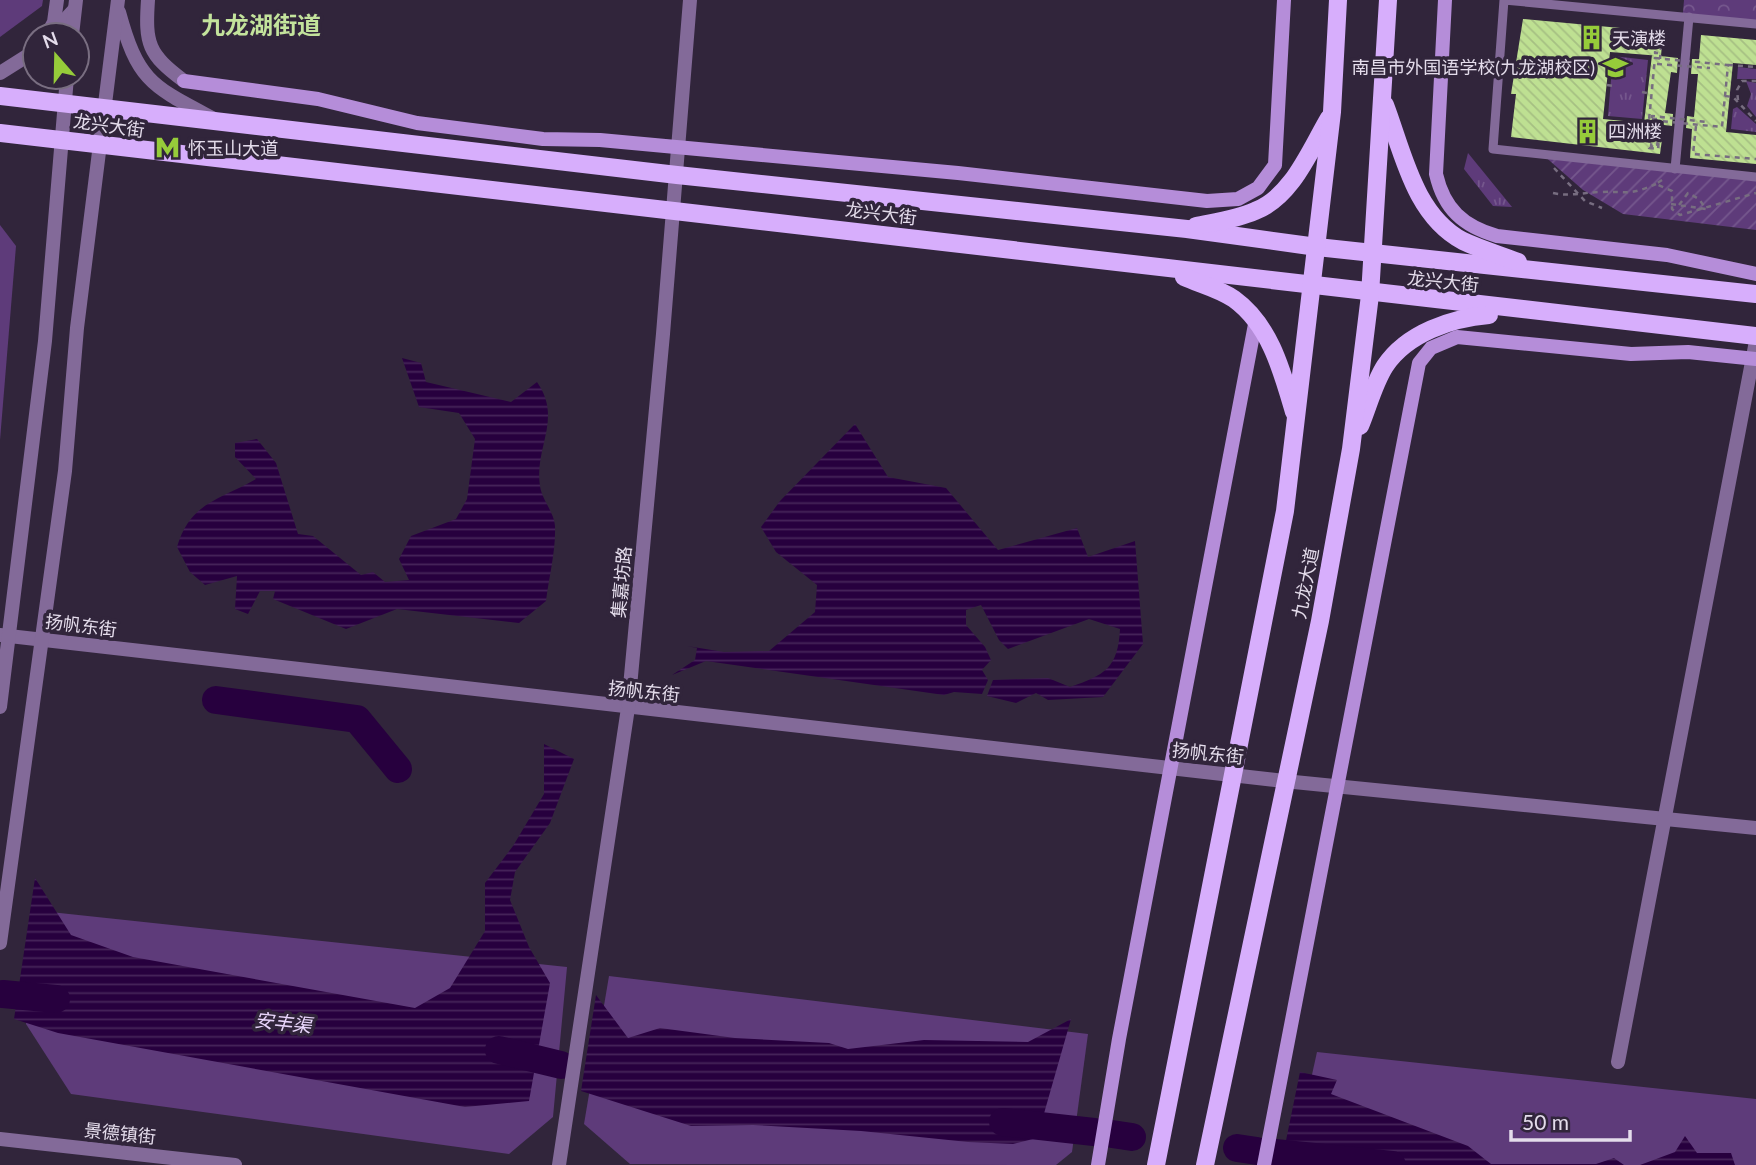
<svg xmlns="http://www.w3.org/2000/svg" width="1756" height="1165" font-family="Lato,'Noto Sans SC',sans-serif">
<defs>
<pattern id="grass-tufts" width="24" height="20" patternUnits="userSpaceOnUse" patternTransform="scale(1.75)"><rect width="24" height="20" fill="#5e3b7a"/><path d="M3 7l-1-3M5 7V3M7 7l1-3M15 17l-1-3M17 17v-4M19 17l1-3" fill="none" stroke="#75578d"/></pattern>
<pattern id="forest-crowns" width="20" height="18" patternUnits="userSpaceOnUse" patternTransform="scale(1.75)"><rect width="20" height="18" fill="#5e3b7a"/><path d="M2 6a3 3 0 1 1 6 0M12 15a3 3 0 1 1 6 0" fill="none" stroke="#75578d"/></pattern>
<pattern id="garden-furrows" width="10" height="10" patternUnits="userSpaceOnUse" patternTransform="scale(1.75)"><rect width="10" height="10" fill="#5e3b7a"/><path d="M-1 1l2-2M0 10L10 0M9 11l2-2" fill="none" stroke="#75578d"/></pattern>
<pattern id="water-rules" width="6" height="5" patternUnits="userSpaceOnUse" patternTransform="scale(1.75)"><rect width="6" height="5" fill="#27003e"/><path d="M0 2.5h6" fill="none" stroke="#46255a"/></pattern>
<pattern id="building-back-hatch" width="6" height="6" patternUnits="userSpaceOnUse" patternTransform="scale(1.75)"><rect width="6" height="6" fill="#bee092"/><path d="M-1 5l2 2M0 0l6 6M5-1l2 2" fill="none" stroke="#a6c083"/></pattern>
</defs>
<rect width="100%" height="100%" fill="#31253b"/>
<g fill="url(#grass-tufts)">
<polygon points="1613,56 1648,60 1642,119 1608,116"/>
<polygon points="1738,67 1756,69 1756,79 1737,79"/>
<polygon points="1746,81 1756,83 1756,117 1747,106 1751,94"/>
<polygon points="1737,107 1756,124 1756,132 1731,129 1733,109"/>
<polygon points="1468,153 1512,207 1493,206 1464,169"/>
</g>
<polygon fill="url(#forest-crowns)" points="1684,0 1756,0 1756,21 1683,13"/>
<g fill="#5e3b7a">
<polygon points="0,0 43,0 42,6 0,37"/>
<polygon points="0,225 16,246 0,440"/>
<polygon points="41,911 567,967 553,1117 509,1154 71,1094 26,1024"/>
<polygon points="609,976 1088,1034 1072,1152 1056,1165 630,1164 584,1124"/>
<polygon points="1317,1052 1756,1099 1756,1165 1292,1165"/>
</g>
<polygon fill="url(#garden-furrows)" points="1542,154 1756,177 1756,230 1623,214 1583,190"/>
<g fill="url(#water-rules)">
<path d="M402 358 421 363 426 382 511 402 537 382C563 419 534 447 540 486 542 500 554 512 555 526 556 550 549 577 546 601L519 623 397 609 346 629 273 599 275 591H260L248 614 235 609 237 576 205 585 190 572 177 547C190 502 220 500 256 479L235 457V443L257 439 276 463 298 534 313 536 361 575 373 572 385 582 409 580 399 559 411 536 456 519 467 499 475 439 459 413 419 407Z"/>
<path d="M855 424 888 477 946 488 998 550 1077 528 1088 557 1135 541 1143 644 1103 697 1048 700 1036 693 1016 703 987 696 993 680 1048 678 1070 687C1105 675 1118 668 1120 629L1089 619 1008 649 999 640 981 605 966 610V625L985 647 991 660 982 670 988 680 982 694 954 692 944 695 706 661 672 675 695 660 697 648 687 646 724 652 769 651 815 612 817 585 776 552 761 527 780 501Z"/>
<polygon points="544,744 574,759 550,823 515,872 510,900 529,947 550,983 529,1101 465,1107 58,1033 14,1019 35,878 71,935 133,957 415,1008 450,988 485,931 485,883 513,846 544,794"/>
<polygon points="596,995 628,1038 660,1028 735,1038 829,1043 848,1049 924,1040 1028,1042 1071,1019 1037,1138 1013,1144 968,1142 861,1131 753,1125 691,1126 581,1091"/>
<polygon points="1300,1072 1337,1080 1331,1094 1468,1146 1491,1164 1596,1164 1614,1158 1624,1165 1281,1165"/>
<polygon points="1685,1136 1697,1153 1731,1153 1735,1165 1640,1165 1675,1152"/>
</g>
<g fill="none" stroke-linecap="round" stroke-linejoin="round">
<g stroke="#27003e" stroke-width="28">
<polyline points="216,700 357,719 398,769"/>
<polyline points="3,994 56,999"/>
<polyline points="499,1050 561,1065"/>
<polyline points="1003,1122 1094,1132"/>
<polyline points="1112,1134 1132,1137"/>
<polyline points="1237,1148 1257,1151"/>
<polyline points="1275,1153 1392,1165"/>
</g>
</g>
<g fill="url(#building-back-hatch)">
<polygon points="1523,19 1663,32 1661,56 1610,52 1603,119 1644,123 1652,55 1678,58 1677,73 1671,72 1665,113 1673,114 1672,126 1664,125 1660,154 1511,137 1516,94 1511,94"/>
<polygon points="1701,35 1756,40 1756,65 1733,63 1726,132 1756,135 1756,164 1690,158 1692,129 1686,128 1687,116 1694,117 1698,74 1691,74 1692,59 1699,59"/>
</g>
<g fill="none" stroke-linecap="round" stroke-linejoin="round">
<g stroke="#776d80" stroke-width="2.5" stroke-dasharray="5 5" stroke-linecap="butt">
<polyline points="1658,53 1655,53 1657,33 1662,33 1660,59"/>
<polygon points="1655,58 1728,65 1722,127 1649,120"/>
<polyline points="1728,65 1756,67"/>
<polyline points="1607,85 1614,86"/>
<polyline points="1642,92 1651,94"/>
<polyline points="1725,96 1733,97 1756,121"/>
<polyline points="1738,100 1737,90 1742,81 1756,81"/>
<polyline points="1696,126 1693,154 1756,159"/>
<polyline points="1651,128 1649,148 1658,149 1661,121"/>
<polyline points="1554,168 1585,201 1602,208"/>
<polyline points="1662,180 1656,184 1672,191 1672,209 1680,215 1756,193"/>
<path d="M1553 193C1571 197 1584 192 1602 192 1629 191 1628 196 1656 184"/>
<polyline points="1671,204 1706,209 1699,199 1688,193 1679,205"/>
</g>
<g stroke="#836a99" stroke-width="9">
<polyline points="1756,24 1504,0 1493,149 1756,177"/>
<polyline points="1675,169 1689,17"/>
</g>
<g stroke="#836a99" stroke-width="14">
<path d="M148 0C145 44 148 54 184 81"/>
<polyline points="47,35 54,22 57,0"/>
<polyline points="0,635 1284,781 1756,828"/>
<polyline points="1618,1062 1756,341"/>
<polyline points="559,1165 628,708 663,334 690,0"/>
</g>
<g stroke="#836a99" stroke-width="14">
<path d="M119 12C138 82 152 86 214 119"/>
<polyline points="51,35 74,10"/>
<polyline points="72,35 76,0"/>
<polyline points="0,73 35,51"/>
<polyline points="0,707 45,341 67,77"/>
<polyline points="0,943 65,471 77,328 118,0"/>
<polyline points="0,1139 235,1165"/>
</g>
<g stroke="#b58dd9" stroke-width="14">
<path d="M1445 0 1436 174C1444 209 1463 226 1497 236L1667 255 1756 274"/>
<polyline points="184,81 318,99 417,123 543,139 600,140 958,173 1207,201 1238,199 1258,188 1275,165 1284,0"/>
<polyline points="1098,1165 1119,1039 1256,319"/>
<polyline points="1264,1165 1419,363 1431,348 1457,337 1631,354 1688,352 1756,359"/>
</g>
<g stroke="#d7aefc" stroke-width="18">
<polyline points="0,96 677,175 1187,229 1317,247 1756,294"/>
<path d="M1385 105C1403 152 1414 215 1463 241 1480 249 1500 255 1518 262"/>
<path d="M0 133C586 197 1170 272 1756 336"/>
<path d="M1196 226C1215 222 1237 219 1255 211 1292 197 1310 150 1329 118"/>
<path d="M1184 277C1200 284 1220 289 1234 299 1270 325 1282 371 1294 412"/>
<path d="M1360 426C1368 407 1374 383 1385 366 1407 333 1452 318 1489 315"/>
<polyline points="1156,1165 1285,511 1332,112 1338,0"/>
<polyline points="1205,1165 1320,621 1351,449 1370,295 1388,0"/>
</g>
<g stroke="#776d80" stroke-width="2.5" stroke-dasharray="5 5" stroke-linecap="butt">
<polyline points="1657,64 1710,68"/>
<polyline points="1652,119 1660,119 1657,147 1651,146 1653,133"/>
<polyline points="1651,128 1652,116 1707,122"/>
</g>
</g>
<defs>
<symbol id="building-bare" viewBox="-9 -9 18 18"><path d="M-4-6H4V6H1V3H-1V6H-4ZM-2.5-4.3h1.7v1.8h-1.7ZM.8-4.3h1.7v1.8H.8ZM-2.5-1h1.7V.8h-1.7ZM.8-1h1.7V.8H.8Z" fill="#96cc3a" stroke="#31253b" stroke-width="2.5" paint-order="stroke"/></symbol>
<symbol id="school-bare" viewBox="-9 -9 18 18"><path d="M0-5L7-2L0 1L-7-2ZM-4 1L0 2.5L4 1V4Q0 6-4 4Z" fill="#96cc3a" stroke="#31253b" stroke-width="2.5" paint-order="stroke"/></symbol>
<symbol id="metro-bare" viewBox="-9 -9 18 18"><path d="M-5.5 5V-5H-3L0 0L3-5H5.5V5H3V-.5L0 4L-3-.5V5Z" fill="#96cc3a" stroke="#31253b" stroke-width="2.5" paint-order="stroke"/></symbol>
</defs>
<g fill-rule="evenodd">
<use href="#building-bare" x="1574" y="20" width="35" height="35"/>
<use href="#school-bare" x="1598" y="50" width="35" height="35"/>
<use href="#building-bare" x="1570" y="114" width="35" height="35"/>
<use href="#metro-bare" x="150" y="130" width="35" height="35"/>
</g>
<g text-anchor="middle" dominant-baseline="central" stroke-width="7" stroke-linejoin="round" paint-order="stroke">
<g font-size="18" fill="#e4dceb" stroke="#31253b" text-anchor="start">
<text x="1612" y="38">天演楼</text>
<text x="1595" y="67" text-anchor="end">南昌市外国语学校(九龙湖校区)</text>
<text x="1608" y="131">四洲楼</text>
<text x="188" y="148">怀玉山大道</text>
</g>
<g font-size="18" fill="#e4dceb" stroke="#31253b">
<text transform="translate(109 125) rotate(8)">龙兴大街</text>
<text transform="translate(881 213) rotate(7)">龙兴大街</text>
<text transform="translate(1443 281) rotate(6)">龙兴大街</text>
<text transform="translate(621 582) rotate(-85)">集嘉坊路</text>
<text transform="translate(1305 583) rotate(-79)">九龙大道</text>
<text transform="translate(81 625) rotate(7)">扬帆东街</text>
<text transform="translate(644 691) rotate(6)">扬帆东街</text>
<text transform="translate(1208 753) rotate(6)">扬帆东街</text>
<text transform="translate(120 1133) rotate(6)">景德镇街</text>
</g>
<g font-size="19" font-style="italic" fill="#e8d5fb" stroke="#31253b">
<text transform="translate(283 1022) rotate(6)">安丰渠</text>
</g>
<g font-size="24" font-weight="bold" fill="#c3e39c" stroke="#31253b">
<text x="261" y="24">九龙湖街道</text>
</g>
</g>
<g transform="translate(56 56) rotate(340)"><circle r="33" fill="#31253b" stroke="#796e81" stroke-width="2"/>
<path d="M0-5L12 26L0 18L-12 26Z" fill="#96cc3a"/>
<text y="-10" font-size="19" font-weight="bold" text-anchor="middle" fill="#e4dceb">N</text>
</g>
<path d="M1511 1130v10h119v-10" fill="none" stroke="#e4dceb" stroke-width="3.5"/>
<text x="1522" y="1130" font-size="21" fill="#e4dceb" stroke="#31253b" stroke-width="5" paint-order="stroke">50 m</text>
</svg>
